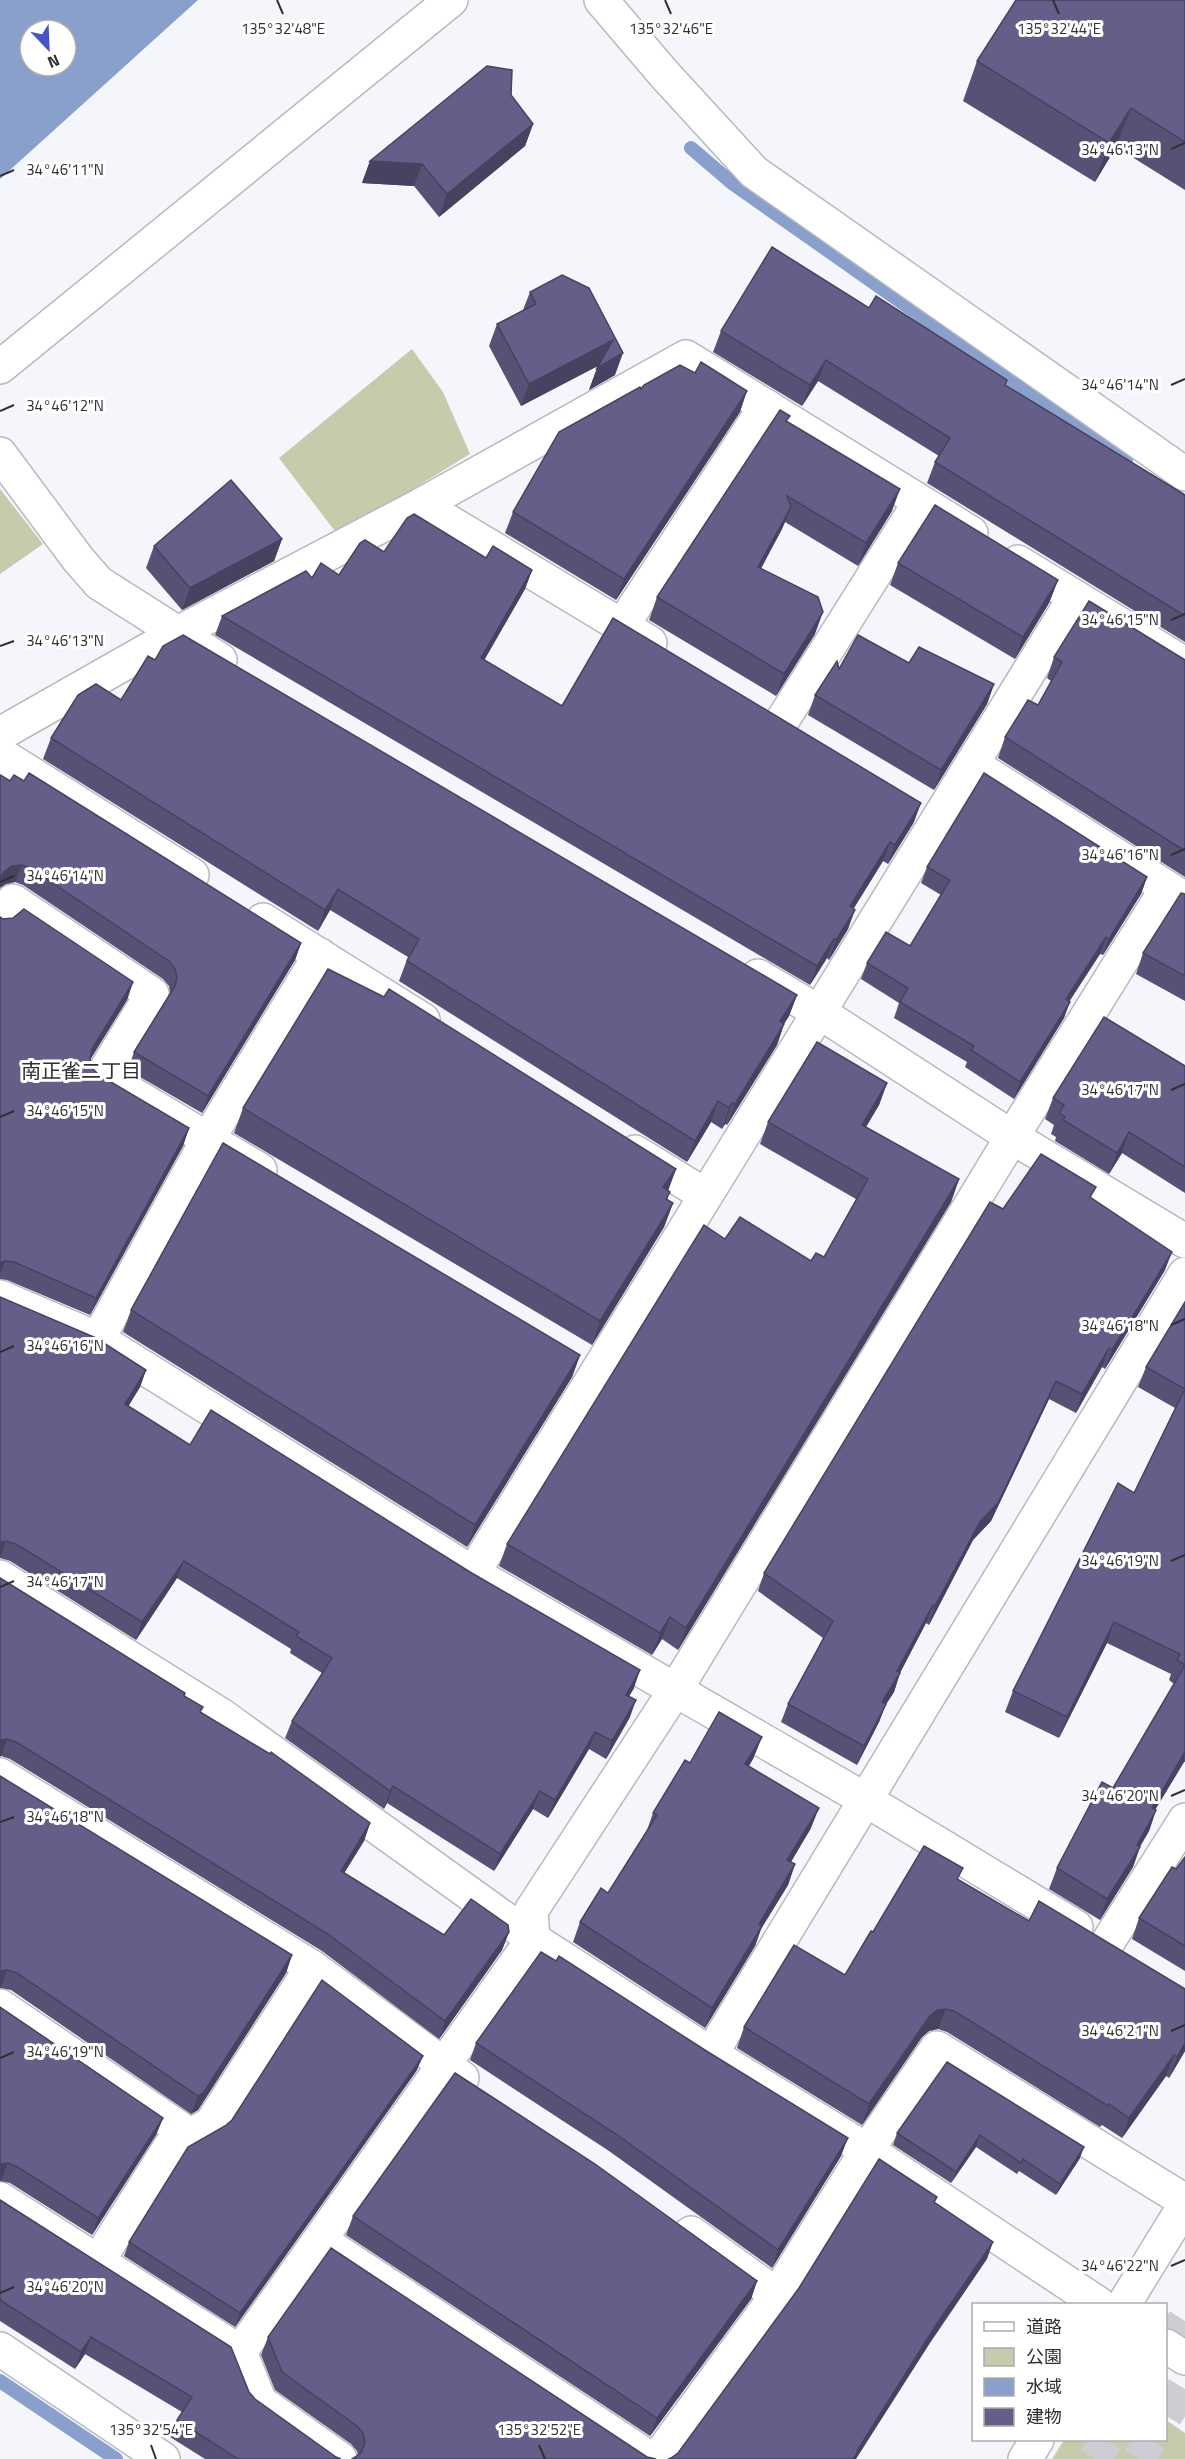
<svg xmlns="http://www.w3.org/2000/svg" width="1185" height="2459" font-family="'Titillium Web','Noto Sans JP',sans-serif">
<rect width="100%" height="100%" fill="#f5f5fc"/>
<g fill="#c6cbab">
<polygon points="412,349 443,392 470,454 338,535 279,458"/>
<polygon points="0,489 43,544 0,574"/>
<polygon points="1166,2420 1185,2433 1185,2459 1052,2459 1064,2440 1166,2440"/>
</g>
<path fill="#88a0cb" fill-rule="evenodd" d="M0 0H198L0 179ZM30 30H66V66H30Z"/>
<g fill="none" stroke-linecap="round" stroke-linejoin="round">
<g stroke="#88a0cb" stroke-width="14">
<polyline points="691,148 732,183 1126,460"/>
<polyline points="0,2381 116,2459"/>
</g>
<g stroke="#cecdd4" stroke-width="33" stroke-dasharray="33 16" stroke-linecap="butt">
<polyline points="1166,2348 1185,2318"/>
<polyline points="1166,2416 1185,2385"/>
<polyline points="1095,2459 1107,2440"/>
<polyline points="1139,2459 1151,2440"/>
</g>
<defs>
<g id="street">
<polyline points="601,0 665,75 754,172 1185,474"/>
<polyline points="0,367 451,0"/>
<polyline points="0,454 78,559 99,583 220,660"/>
<polyline points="421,505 650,643"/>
<polyline points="1018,562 1185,664"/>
<polyline points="622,626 766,406"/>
<polyline points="782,721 920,502"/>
<polyline points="0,734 176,634 421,505 686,357 971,533"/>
<polyline points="0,754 192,875"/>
<polyline points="972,764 1185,899"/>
<polyline points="0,918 13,901 152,994 102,1076 260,1170"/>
<polyline points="263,920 423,1020"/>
<polyline points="758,976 819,1012 1012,1137 1185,1241"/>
<polyline points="635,1152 705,1195"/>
<polyline points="0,1297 98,1339 473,1573 866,1800 1076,1927"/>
<polyline points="98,1339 208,1139 320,955"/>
<polyline points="473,1573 1075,597"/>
<polyline points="0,1577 221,1715 533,1939 711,2054 867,2150 1099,2304"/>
<polyline points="0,1775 312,1967 462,2078"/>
<polyline points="1106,1945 1185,1820"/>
<polyline points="0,2006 191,2136"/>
<polyline points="711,2054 1185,1274"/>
<polyline points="0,2199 240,2352 260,2402 340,2459"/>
<polyline points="691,2233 777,2295"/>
<polyline points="320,2240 651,2459"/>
<polyline points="98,2261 170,2147 211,2124 312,1967"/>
<polyline points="1124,2304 1185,2205"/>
<polyline points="1166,2346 1185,2358"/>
<polyline points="0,2349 163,2459"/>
<polyline points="240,2352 533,1939 531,1911 676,1689 1012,1137 1167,888"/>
<polyline points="657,2459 777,2295 867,2150 937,2048 1185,2201"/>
<polyline points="1025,2459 1037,2440"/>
</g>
</defs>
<use href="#street" stroke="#b9b8bf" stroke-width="36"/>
<use href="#street" stroke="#fff" stroke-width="33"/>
</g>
<g fill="#575176">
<polygon points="1185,0 1185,190 1116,147 1095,182 963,101 977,61"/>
<polygon points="511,95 533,124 525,146 439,217 414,186 362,183 370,161"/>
<polygon points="530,292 615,375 589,390 598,366 521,406 489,346 497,324 523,310"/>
<polygon points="869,308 1007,380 1005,385 1185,495 1185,642 927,483 935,462 939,456 818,381 802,406 713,352 721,331"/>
<polygon points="641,389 740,412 616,600 505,533 513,512"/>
<polygon points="788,422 892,511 858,566 785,522 782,529 761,569 815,634 776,696 649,620 657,597"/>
<polygon points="282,539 274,561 182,610 146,568 154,546"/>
<polygon points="384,552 486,558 532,570 525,589 484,660 562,706 914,822 888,864 883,861 853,909 848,929 829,960 827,958 810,985 215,635 222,616 312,578 339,575"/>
<polygon points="898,563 1058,580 1049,603 1015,659 890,585"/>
<polygon points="1054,657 1185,660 1185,877 998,758 1005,737 1038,705 1051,681 1047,678"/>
<polygon points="155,660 797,995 789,1016 784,1024 777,1045 727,1125 725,1124 722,1129 711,1122 687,1162 399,981 408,957 330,910 318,931 43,759 51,738 121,700"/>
<polygon points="909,663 994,684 987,704 934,790 808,715 815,695 839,669"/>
<polygon points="10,781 301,943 295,960 202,1113 128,1070 134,1052 170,993 169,986 163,979 23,885 15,882 6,884"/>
<polygon points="927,867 1147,877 1141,894 1103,955 1100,954 1069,1001 1064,1018 1014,1099 965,1067 967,1062 894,1018 899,1003 861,979 867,963 910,946 941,895 921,883"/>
<polygon points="1185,894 1185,1001 1136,974 1143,953"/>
<polygon points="0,917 133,982 127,1000 90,1060 92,1068 99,1075 189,1128 183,1146 90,1315 7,1280 0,1279"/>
<polygon points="1185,1066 1185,1193 1122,1153 1109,1174 1055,1141 1056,1137 1051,1134 1054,1125 1045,1119 1053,1098"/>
<polygon points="887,1083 879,1105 866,1127 959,1179 951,1202 678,1650 662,1639 652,1655 499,1566 507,1544 725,1239 811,1261 824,1257 856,1199 760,1144 768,1122"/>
<polygon points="243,1108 676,1169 668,1191 670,1192 667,1200 673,1203 664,1227 592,1345 234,1133"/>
<polygon points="1092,1199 1165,1270 1105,1369 1102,1367 1076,1413 1049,1399 991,1521 973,1540 929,1625 926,1623 900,1673 894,1692 886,1704 879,1722 857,1765 781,1722 788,1704 823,1638 758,1591 764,1573 1003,1209"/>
<polygon points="0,1297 146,1370 140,1387 128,1406 190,1445 634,1688 629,1696 630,1717 606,1759 589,1749 548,1818 533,1809 494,1871 387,1803 384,1809 285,1738 292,1721 322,1673 290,1653 291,1649 177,1578 136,1640 10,1561 0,1558"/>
<polygon points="1185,1302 1185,1762 1184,1762 1155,1810 1156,1810 1149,1831 1140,1846 1133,1867 1100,1920 1049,1889 1057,1868 1113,1788 1174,1684 1169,1680 1171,1674 1107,1643 1059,1738 1005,1712 1013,1691 1134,1493 1175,1408 1138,1387 1146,1367"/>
<polygon points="131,1310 580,1355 572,1377 467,1547 123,1332"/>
<polygon points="0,1578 184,1696 201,1712 370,1823 364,1841 344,1873 444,1935 509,1932 502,1950 439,2039 322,1951 10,1759 1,1756"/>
<polygon points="754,1757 749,1766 811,1828 791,1862 795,1864 788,1885 761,1929 755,1946 705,2028 573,1942 580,1922 608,1893 646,1833 653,1813 690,1763"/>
<polygon points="0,1776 292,1955 286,1973 198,2110 191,2114 11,1990 0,1988"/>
<polygon points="1185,1857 1185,1971 1132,1939 1139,1918"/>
<polygon points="959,1880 1185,2051 1169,2078 1166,2076 1122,2138 1102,2125 1100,2127 947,2032 938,2029 929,2031 922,2037 862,2125 737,2048 744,2027 845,1975 873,1932"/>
<polygon points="0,2007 163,2118 156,2135 92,2235 10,2183 0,2181"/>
<polygon points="476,2043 841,2156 772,2268 609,2151 470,2060"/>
<polygon points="947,2062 1080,2158 1056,2195 1019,2171 1017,2174 976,2147 951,2183 893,2145 897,2133"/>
<polygon points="417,2070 235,2327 124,2256 129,2242 225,2126"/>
<polygon points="0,2200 249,2392 255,2399 336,2457 341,2459 205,2459 170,2437 177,2420 182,2412 85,2354 75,2369 0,2321"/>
<polygon points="353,2216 757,2281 751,2299 650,2436 346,2235"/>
<polygon points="268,2337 647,2457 354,2459 358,2456 357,2451 351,2444 275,2390 261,2355"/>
</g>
<g fill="#474260">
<polygon points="1131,108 1116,147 1095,182 1109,143"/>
<polygon points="533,124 525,146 439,217 447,194"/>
<polygon points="370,161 422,164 414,186 362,183"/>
<polygon points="613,340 605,362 521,406 529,384"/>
<polygon points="623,353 615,375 589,390 597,368"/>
<polygon points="826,360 818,381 802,406 810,385"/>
<polygon points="747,391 740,412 616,600 624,579"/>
<polygon points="900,489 892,511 858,566 866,543"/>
<polygon points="791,507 782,529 749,589 758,567"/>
<polygon points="282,539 274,561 182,610 190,588"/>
<polygon points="532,570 525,589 474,678 481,658"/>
<polygon points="1058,580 1049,603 1015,659 1023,637"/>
<polygon points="823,612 815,634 776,696 784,674"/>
<polygon points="994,684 987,704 934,790 941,770"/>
<polygon points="921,803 914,822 888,864 895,845"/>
<polygon points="890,842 883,861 843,926 850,906"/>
<polygon points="22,865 15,882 6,884 0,888 0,879 4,872 12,866"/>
<polygon points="1147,877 1141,894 1103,955 1109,939"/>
<polygon points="338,889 330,910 318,931 325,910"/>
<polygon points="855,910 848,929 829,960 836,940"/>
<polygon points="1106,937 1100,954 1060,1016 1066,999"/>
<polygon points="834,939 827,958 810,985 817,966"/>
<polygon points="301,943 295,960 202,1113 208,1096"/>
<polygon points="133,982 127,1000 86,1066 92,1049"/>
<polygon points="797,995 789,1016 772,1042 780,1021"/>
<polygon points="1070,1002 1064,1018 1014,1099 1020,1082"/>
<polygon points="784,1024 777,1045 727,1125 735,1104"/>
<polygon points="887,1083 879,1105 854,1147 862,1125"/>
<polygon points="718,1101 711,1122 687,1162 695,1141"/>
<polygon points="732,1103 725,1124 722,1129 729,1108"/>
<polygon points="189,1128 183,1146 90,1315 96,1298"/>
<polygon points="1129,1132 1122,1153 1109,1174 1117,1153"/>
<polygon points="676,1169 667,1193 663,1187"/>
<polygon points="959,1179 951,1202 678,1650 686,1628"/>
<polygon points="673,1203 664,1227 592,1345 600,1321"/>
<polygon points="1172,1252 1165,1270 1105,1369 1112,1350"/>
<polygon points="5,1261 0,1274 0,1263"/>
<polygon points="1109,1348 1102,1367 1076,1413 1082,1394"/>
<polygon points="580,1355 572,1377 467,1547 475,1525"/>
<polygon points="146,1370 140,1387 119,1422 125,1404"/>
<polygon points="1056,1381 1049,1399 991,1521 973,1540 929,1625 935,1606"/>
<polygon points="6,1541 0,1558 0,1543"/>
<polygon points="184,1561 177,1578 136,1640 142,1622"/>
<polygon points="933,1605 926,1623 894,1684 900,1673 894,1692 876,1720 882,1702 897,1671"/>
<polygon points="670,1617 662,1639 652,1655 660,1633"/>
<polygon points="1114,1622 1107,1643 1059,1738 1067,1717"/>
<polygon points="640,1670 634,1688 620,1712 626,1695"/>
<polygon points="636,1700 630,1717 606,1759 612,1741"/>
<polygon points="886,1704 879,1722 857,1765 864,1746"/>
<polygon points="595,1732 589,1749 548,1818 555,1800"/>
<polygon points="762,1737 754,1757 738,1784 745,1764"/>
<polygon points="7,1739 1,1756 0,1757 0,1740"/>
<polygon points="1185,1752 1184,1762 1144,1828 1152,1808"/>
<polygon points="393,1786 387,1803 384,1809 390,1791"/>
<polygon points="540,1791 533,1809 494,1871 500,1854"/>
<polygon points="819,1808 811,1828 780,1880 787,1860"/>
<polygon points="1156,1810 1149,1831 1133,1859 1140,1847 1133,1867 1100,1920 1107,1899"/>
<polygon points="370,1823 364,1841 335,1888 341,1871"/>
<polygon points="795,1864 788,1885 761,1929 755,1946 705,2028 712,2008 759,1924"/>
<polygon points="509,1932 502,1950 439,2039 445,2021"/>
<polygon points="292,1955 286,1973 198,2110 191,2114 198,2096"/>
<polygon points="7,1970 1,1987 0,1988 0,1971"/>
<polygon points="946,2009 938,2029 929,2031 922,2037 862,2125 869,2104 929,2017 937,2010"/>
<polygon points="1185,2043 1185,2051 1169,2078 1177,2057"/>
<polygon points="1174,2055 1166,2076 1122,2138 1129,2118"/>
<polygon points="423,2056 417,2070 235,2327 240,2313"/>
<polygon points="163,2118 156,2135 92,2235 98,2218"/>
<polygon points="980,2135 976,2147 951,2183 956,2172"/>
<polygon points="848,2138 841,2156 772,2268 778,2250"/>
<polygon points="1084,2147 1080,2158 1056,2195 1060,2184"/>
<polygon points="8,2163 1,2180 0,2181 0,2164"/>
<polygon points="993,2242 987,2259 930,2343 856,2459 853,2459 857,2451 936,2325"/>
<polygon points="757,2281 751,2299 650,2436 657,2418"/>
<polygon points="91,2337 85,2354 75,2369 81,2352"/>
</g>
<g fill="#655e89" stroke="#474260" stroke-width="1.5">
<polygon points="1016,0 1185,0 1185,142 1131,108 1109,143 977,61"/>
<polygon points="487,66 512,70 511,95 533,124 447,194 422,164 370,161"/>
<polygon points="772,247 869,308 876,296 1007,380 1005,385 1185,495 1185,616 935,462 950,438 826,360 810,385 721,331"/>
<polygon points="562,275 589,288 623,353 597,368 613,340 529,384 497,324 536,304 530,292"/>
<polygon points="701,362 747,391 624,579 513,512 559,432 640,387 641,389 644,385 680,365 695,373"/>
<polygon points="780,410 790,416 786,421 900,489 866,543 787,496 791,507 758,567 818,597 823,612 784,674 657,597"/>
<polygon points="231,480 282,539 190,588 154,546"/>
<polygon points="935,505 1058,580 1023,637 898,563"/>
<polygon points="414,514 486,558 493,546 532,570 481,658 562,706 613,618 921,803 895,845 890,842 850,906 855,910 836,940 834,939 817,966 222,616 306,571 312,578 321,563 339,575 360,543 365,540 384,552 407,518"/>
<polygon points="1089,601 1185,660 1185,851 1005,737 1028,700 1038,705 1062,662 1054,657"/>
<polygon points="183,635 797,995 780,1021 784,1024 735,1104 732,1103 729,1108 718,1101 695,1141 407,961 419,939 338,889 325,910 51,738 78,695 96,684 121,700 148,656 155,660 163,646"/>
<polygon points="858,635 909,663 919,647 994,684 941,770 815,695 837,661 839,669"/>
<polygon points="29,773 301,943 208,1096 134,1052 175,986 177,977 175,969 169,961 30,868 22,865 12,866 4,872 0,879 0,775 10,781 14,775 24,781"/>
<polygon points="984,773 1147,877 1109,939 1106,937 1066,999 1070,1002 1020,1082 971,1050 974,1046 900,1002 908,988 867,963 886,932 910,946 950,880 927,867"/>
<polygon points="1181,893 1185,894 1185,976 1143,953"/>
<polygon points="24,909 133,982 92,1049 90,1059 92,1068 99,1075 189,1128 96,1298 14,1262 5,1261 0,1263 0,917 3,919 13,918"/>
<polygon points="328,969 384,997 389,989 676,1169 663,1187 670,1192 666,1199 673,1203 600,1321 243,1108"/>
<polygon points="1104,1017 1185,1066 1185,1167 1129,1132 1117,1153 1063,1120 1065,1117 1059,1113 1064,1105 1053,1098"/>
<polygon points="817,1042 887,1083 862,1125 959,1179 686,1628 670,1617 660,1633 507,1544 704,1225 725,1239 740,1217 811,1261 816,1253 824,1257 868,1179 768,1122"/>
<polygon points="223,1143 580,1355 475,1525 131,1310"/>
<polygon points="1041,1154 1096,1187 1090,1197 1172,1252 1112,1350 1109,1348 1082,1394 1056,1381 998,1503 980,1522 935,1606 933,1605 897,1671 900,1673 882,1702 886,1704 864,1746 788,1704 833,1621 764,1573 990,1202 1003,1209"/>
<polygon points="0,1297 96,1338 146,1370 125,1404 190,1445 211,1410 470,1572 640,1670 626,1695 636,1700 612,1741 595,1732 555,1800 540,1791 500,1854 393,1786 390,1791 292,1721 332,1658 296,1636 299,1632 184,1561 142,1622 16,1544 6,1541 0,1543"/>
<polygon points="1185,1302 1185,1665 1177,1660 1180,1654 1114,1622 1067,1717 1013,1691 1118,1483 1134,1493 1185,1389 1146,1367"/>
<polygon points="0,1578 185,1693 184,1696 203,1707 200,1712 270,1754 271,1752 370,1823 341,1871 444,1935 471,1899 508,1925 509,1932 445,2021 328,1934 16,1742 7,1739 0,1740"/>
<polygon points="1185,1665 1185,1752 1152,1808 1156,1810 1137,1845 1140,1847 1107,1899 1057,1868 1102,1782 1113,1788"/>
<polygon points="719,1712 762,1737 745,1764 819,1808 787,1860 795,1864 759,1924 762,1926 712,2008 580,1922 601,1888 608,1893 657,1815 653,1813 685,1760 690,1763"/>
<polygon points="0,1776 292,1955 204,2092 198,2096 17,1973 7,1970 0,1971"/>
<polygon points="924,1846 963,1868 957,1879 1029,1921 1039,1901 1185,1989 1185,2043 1177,2057 1174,2055 1129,2118 1109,2104 1108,2106 954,2011 946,2009 937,2010 929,2017 869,2104 744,2027 794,1945 845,1975 871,1931 873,1932"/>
<polygon points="1185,1857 1185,1946 1139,1918 1172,1867 1176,1869"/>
<polygon points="541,1952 556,1961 559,1956 708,2052 848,2138 778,2250 616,2134 476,2043"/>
<polygon points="322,1980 423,2056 240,2313 129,2242 188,2147 225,2126 232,2120"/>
<polygon points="0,2007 163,2118 98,2218 16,2166 8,2163 0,2164"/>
<polygon points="947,2062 1084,2147 1060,2184 1023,2159 1021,2163 980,2135 956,2172 897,2133"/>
<polygon points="455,2073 595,2164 757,2281 657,2418 353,2216"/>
<polygon points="879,2159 937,2197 934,2202 993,2242 936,2325 857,2451 858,2452 853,2459 668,2459 671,2458 678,2453 799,2288"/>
<polygon points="0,2200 231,2347 249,2392 255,2399 336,2457 341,2459 238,2459 177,2420 192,2397 91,2337 81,2352 0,2300"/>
<polygon points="331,2248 647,2457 656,2459 352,2459 361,2453 365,2443 363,2433 357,2426 282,2372 268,2337"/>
</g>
<path fill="none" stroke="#302f32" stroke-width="2" d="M277 0 283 14M665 0 671 14M1053 0 1059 14M1171 149 1185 143M0 176 14 170M1171 385 1185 379M0 411 14 405M1171 620 1185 614M0 646 14 641M1171 855 1185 849M0 882 14 876M1171 1090 1185 1084M0 1117 14 1111M1171 1325 1185 1319M0 1352 14 1346M1171 1561 1185 1555M0 1587 14 1581M1171 1796 1185 1790M0 1822 14 1817M1171 2031 1185 2025M0 2058 14 2052M1171 2266 1185 2260M0 2293 14 2287M151 2445 156 2459M539 2445 545 2459"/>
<g text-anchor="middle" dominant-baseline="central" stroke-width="6" stroke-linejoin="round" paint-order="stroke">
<g font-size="20" fill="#2e2e33" stroke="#fff">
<text x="81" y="1070">南正雀二丁目</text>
</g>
</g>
<g font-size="15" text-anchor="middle" fill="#302f32" stroke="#fff" stroke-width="6" stroke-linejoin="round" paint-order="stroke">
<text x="283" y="34">135°32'48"E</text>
<text x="671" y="34">135°32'46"E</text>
<text x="1059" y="34">135°32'44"E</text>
<text x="1120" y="155">34°46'13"N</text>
<text x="65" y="175">34°46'11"N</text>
<text x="1120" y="390">34°46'14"N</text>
<text x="65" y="411">34°46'12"N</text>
<text x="1120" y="625">34°46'15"N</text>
<text x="65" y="646">34°46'13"N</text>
<text x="1120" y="860">34°46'16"N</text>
<text x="65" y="881">34°46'14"N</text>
<text x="1120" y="1095">34°46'17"N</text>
<text x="65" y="1116">34°46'15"N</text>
<text x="1120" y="1331">34°46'18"N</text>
<text x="65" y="1351">34°46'16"N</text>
<text x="1120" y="1566">34°46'19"N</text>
<text x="65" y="1587">34°46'17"N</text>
<text x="1120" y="1801">34°46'20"N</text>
<text x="65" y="1822">34°46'18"N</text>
<text x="1120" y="2036">34°46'21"N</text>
<text x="65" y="2057">34°46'19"N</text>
<text x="1120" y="2271">34°46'22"N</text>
<text x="65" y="2292">34°46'20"N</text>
<text x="151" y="2435">135°32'54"E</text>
<text x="539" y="2435">135°32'52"E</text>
</g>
<rect x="972" y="2303" width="195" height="138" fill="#ffffff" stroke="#acacad" stroke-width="1.5"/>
<rect x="984" y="2322" width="30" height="9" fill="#ffffff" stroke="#acacad" stroke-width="1.5"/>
<text x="1026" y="2333" font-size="18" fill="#302f32">道路</text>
<rect x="984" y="2348" width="30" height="18" fill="#c6cbab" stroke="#acacad" stroke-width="1.5"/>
<text x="1026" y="2363" font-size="18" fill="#302f32">公園</text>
<rect x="984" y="2378" width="30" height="18" fill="#88a0cb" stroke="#acacad" stroke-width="1.5"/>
<text x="1026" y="2393" font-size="18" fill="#302f32">水域</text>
<rect x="984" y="2408" width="30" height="18" fill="#655e89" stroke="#acacad" stroke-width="1.5"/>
<text x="1026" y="2423" font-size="18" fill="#302f32">建物</text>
<g transform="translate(48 48) rotate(157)"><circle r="28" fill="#ffffff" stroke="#acacad" stroke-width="1.5"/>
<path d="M0-4.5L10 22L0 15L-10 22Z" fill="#4555c9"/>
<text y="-9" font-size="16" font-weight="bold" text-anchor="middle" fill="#302f32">N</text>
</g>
</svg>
